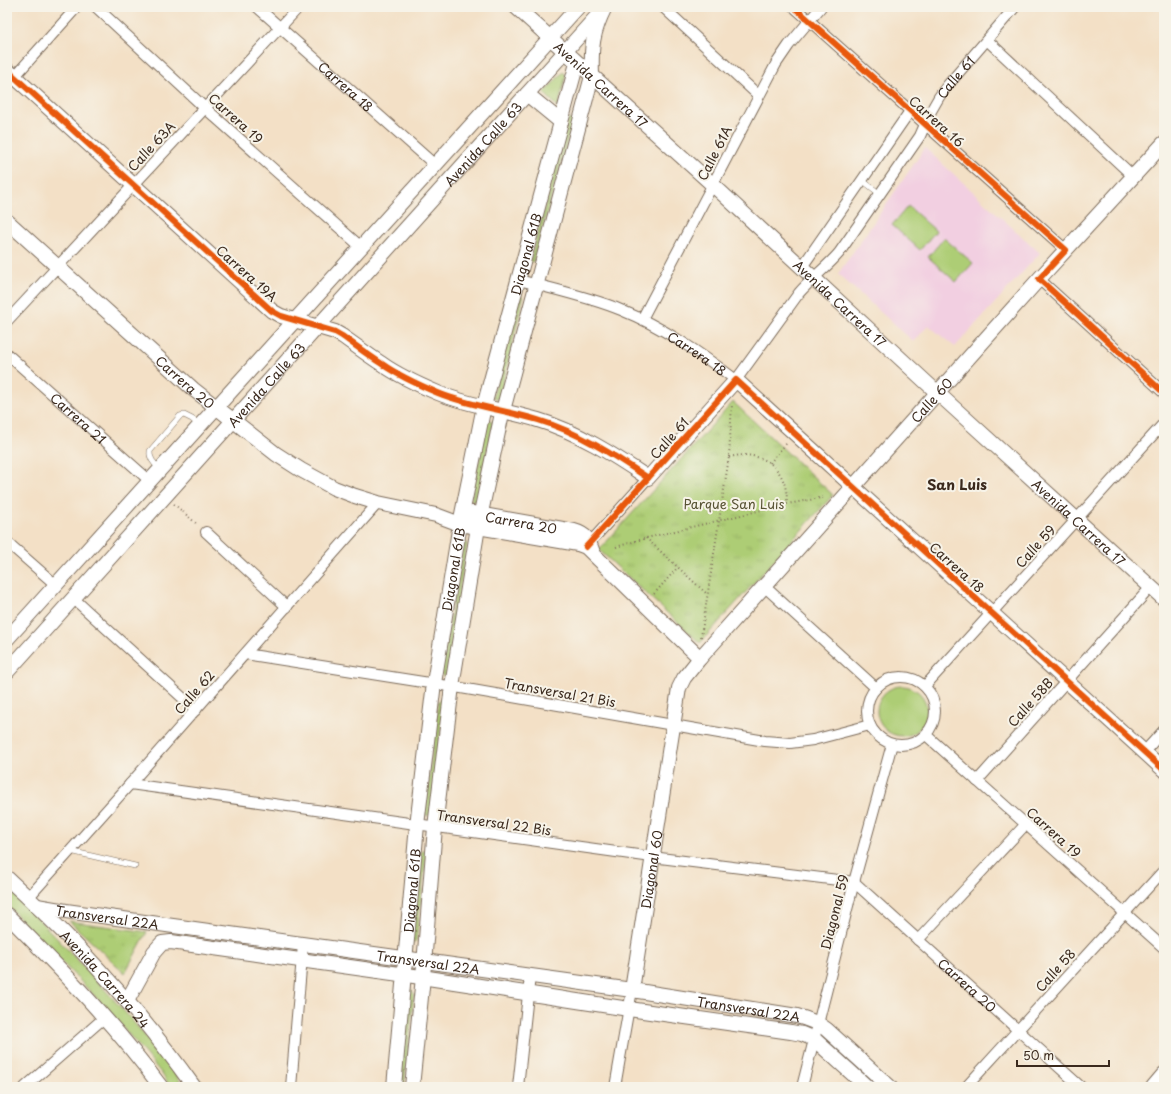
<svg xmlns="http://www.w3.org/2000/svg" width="1171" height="1094" font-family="'Playpen Sans',sans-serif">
<defs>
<pattern id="park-tufts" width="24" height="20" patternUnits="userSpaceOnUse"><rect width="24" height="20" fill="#adcd75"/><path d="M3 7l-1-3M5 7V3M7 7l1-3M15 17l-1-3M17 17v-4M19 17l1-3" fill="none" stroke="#96b065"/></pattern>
</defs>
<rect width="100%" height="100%" fill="#f7f3e8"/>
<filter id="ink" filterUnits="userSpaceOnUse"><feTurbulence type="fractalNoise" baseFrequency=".025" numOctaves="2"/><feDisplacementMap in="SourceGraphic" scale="8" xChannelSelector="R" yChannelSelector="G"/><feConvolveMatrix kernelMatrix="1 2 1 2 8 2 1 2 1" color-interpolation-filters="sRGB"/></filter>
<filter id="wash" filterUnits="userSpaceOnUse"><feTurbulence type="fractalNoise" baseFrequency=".012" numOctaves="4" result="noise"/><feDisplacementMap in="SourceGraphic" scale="16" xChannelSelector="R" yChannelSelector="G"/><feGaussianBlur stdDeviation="0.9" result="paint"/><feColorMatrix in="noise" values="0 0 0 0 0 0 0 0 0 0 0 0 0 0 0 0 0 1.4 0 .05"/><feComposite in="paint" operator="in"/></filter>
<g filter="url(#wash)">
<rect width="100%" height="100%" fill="#f3e0c6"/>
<polygon fill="#f2cfe1" points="925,148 1040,253 955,347 928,325 914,342 838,274"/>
<g fill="#adcd75" stroke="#747c4a">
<polygon points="563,72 566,75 558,107 544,93"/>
<polygon points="568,119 573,120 533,262 530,261"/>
<polygon points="908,206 936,231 920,250 892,225"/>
<polygon points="944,238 973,263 956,282 928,257"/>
<polygon points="520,295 522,296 523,299 499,399 497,399 493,397"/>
<polygon points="489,420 493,422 476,501 475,502 471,500 487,422"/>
<polygon points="466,542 467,545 446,674 444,677 441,674 463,545"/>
<circle cx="902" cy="711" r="25"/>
<polygon points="442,700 444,702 430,814 427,816 425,814 438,701"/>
<polygon points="424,850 427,851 416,941 412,943 420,853"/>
<path d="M7 887C51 932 95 977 136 1025 153 1045 170 1065 184 1087H170L162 1074 110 1012 7 905Z"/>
<polygon points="411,989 414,994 404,1087 399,1087 407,993"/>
</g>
<g fill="url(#park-tufts)" stroke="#747c4a">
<polygon points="733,402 833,495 700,643 599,550"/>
<polygon points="69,921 147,932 125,973"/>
</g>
</g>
<g filter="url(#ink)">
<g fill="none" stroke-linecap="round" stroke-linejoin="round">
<defs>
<g id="lane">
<polyline points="862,180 880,194"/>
<path d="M160 469C155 464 149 459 150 451L180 416 184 415 192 419 199 425"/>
<polyline points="70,851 135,866"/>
</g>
<g id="street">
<polyline points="96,7 205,108 361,247"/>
<path id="s1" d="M257 7 435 165"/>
<polyline points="663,7 758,95"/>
<polyline points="794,7 1066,250"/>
<polyline points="987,40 1134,177"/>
<polyline points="7,85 77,7"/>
<polyline points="802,267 910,111"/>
<polyline points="1039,279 1164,393"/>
<path id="s2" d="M519 280C552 289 590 297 621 310 663 327 700 353 736 380L799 293C811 279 827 267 839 253L920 136 931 111 939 97 947 86 1015 7"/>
<polyline points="642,319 776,64 789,45 821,7"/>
<polyline points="7,321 299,7"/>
<path id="s3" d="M7 354 150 481"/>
<polyline points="206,532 287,607"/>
<polyline points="7,542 56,585"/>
<polyline points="586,547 648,478"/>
<polyline points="764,586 876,688"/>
<polyline points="73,598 196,710"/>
<polyline points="245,654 461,688 765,741 790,743 813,740 870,725"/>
<circle cx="901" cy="711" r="34"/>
<polyline points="925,686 1164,423"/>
<polyline points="926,735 1164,948"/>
<polyline points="1144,752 1164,730"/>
<polyline points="977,781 1151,587"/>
<polyline points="130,784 652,857 854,882"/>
<path id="s4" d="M854 882 1081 1087"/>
<polyline points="28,898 130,784 378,503"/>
<polyline points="918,940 1026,824"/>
<polyline points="25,1087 105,1017"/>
<polyline points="291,1087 303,945"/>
<polyline points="518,1087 530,976"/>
<polyline points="615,1087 632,990"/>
<polyline points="802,1087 854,882 892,744"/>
<polyline points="966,1087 1164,870"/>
</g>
<g id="secondary">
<path id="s5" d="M516 7 712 184 942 397 1164 599"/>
<path d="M7 70 272 311 281 316 335 332 342 336C355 345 368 355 382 364 399 376 419 385 438 393 470 406 505 410 538 420 578 432 614 455 648 478L736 380 1164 770"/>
<polyline points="527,94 561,122"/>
<path id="s6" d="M7 221 193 389 276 454 301 470 334 488 355 496 378 503 436 515 460 524 578 544 586 547 700 658"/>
<path id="s7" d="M472 513 574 531C588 535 589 541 593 553"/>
<polyline points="7,639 578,7"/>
<path id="s8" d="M7 672 598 15"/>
<path id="s9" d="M7 878C76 941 140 1011 194 1087"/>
<path id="s10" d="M37 906 66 911 632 990 797 1016C808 1019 817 1022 826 1029L890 1087"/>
<path d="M7 915C62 970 115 1025 161 1087"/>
<path id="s11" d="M632 990 679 688 684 678 700 658 1039 279 1164 143"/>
<polyline points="127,1001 154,952 162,943 171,942 428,978 629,1009 791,1032 802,1034 814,1039 867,1087"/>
<path id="s12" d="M394 1087 417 825 434 683 460 524 484 406 577 63"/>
<path d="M412 1087 423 977 435 827 452 686 478 527 501 418 592 76C591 47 592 33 605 7"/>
<polyline points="1153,1087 1164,1074"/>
</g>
</defs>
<use href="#lane" stroke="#7b6a59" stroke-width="6"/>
<use href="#street" stroke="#7b6a59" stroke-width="12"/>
<use href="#secondary" stroke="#7b6a59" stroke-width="16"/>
<g stroke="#7b6a59" stroke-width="2" stroke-dasharray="1 3" stroke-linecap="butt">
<path d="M729 457C764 449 788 469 787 504"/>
<polyline points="770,463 782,448 787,443"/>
<polyline points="174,504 198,525"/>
<polyline points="646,538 707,594"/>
<polyline points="616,547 646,538 787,504 826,497"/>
<polyline points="654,594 678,567"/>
<polyline points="701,637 729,457 732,404"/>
</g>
<use href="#lane" stroke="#fff" stroke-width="5"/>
<use href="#street" stroke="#fff" stroke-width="10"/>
<use href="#secondary" stroke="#fff" stroke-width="14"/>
<defs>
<g id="cycleway">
<polyline points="794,7 1066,250 1039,279 1164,393"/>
<path d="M7 70 272 311 281 316 335 332 342 336C355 345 368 355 382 364 399 376 419 385 438 393 470 406 505 410 538 420 578 432 614 455 648 478"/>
<polyline points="586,547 736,380 1164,770"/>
</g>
</defs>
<use href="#cycleway" stroke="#f7f3e8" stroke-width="8"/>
<use href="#cycleway" stroke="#e8590c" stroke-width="6"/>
</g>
</g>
<g text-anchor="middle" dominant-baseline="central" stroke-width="4" stroke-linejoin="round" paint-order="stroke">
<g font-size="13" fill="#3b2a1e" stroke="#f7f3e8">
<text stroke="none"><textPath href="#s2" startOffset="617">Calle 61</textPath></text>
<text stroke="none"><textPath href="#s5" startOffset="115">Avenida Carrera 17</textPath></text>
<text stroke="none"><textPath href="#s1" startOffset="119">Carrera 18</textPath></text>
<text transform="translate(236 118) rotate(42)">Carrera 19</text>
<text transform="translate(937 121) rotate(42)">Carrera 16</text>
<text stroke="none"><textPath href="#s8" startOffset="711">Avenida Calle 63</textPath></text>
<text transform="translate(151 146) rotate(-47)">Calle 63A</text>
<text transform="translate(714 153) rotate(-63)">Calle 61A</text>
<text stroke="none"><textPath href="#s12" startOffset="845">Diagonal 61B</textPath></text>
<text transform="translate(247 273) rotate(42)">Carrera 19A</text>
<text stroke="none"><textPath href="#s5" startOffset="439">Avenida Carrera 17</textPath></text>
<text stroke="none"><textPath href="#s2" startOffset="194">Carrera 18</textPath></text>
<text stroke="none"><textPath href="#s6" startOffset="240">Carrera 20</textPath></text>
<text stroke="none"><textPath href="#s8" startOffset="387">Avenida Calle 63</textPath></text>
<text stroke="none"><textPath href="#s11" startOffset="689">Calle 60</textPath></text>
<text stroke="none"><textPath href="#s3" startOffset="96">Carrera 21</textPath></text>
<text transform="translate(669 438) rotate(-48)">Calle 61</text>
<text stroke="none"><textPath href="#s5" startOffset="763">Avenida Carrera 17</textPath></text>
<text stroke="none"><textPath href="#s7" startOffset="50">Carrera 20</textPath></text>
<text transform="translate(1035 546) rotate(-48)">Calle 59</text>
<text transform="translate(957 567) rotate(42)">Carrera 18</text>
<text stroke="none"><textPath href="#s12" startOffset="521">Diagonal 61B</textPath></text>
<text transform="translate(194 692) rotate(-49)">Calle 62</text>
<text transform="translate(560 692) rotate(10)">Transversal 21 Bis</text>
<text transform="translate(1030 702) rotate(-48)">Calle 58B</text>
<text transform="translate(494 822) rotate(8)">Transversal 22 Bis</text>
<text transform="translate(1054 832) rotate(42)">Carrera 19</text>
<text stroke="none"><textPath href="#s11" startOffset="122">Diagonal 60</textPath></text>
<text stroke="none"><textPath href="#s12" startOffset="197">Diagonal 61B</textPath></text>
<text transform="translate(834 912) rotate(-76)">Diagonal 59</text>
<text stroke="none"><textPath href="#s10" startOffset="71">Transversal 22A</textPath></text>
<text stroke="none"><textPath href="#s10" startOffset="395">Transversal 22A</textPath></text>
<text transform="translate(1055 970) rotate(-48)">Calle 58</text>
<text stroke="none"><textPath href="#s9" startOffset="141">Avenida Carrera 24</textPath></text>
<text stroke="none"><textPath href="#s4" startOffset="153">Carrera 20</textPath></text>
<text stroke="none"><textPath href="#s10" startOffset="719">Transversal 22A</textPath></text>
</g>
<g font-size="13" fill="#585334" stroke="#f7f3e8">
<text x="734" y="503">Parque San Luis</text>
</g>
<g font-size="14" font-weight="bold" fill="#3b2a1e" stroke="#f7f3e8">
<text x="957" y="484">San Luis</text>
</g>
</g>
<rect width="1171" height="1094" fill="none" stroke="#f7f3e8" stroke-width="24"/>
<path d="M1017 1060v6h92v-6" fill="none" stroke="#3b2a1e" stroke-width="2"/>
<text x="1023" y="1060" font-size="12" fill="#3b2a1e" stroke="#f7f3e8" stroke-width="3" paint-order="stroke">50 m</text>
</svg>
